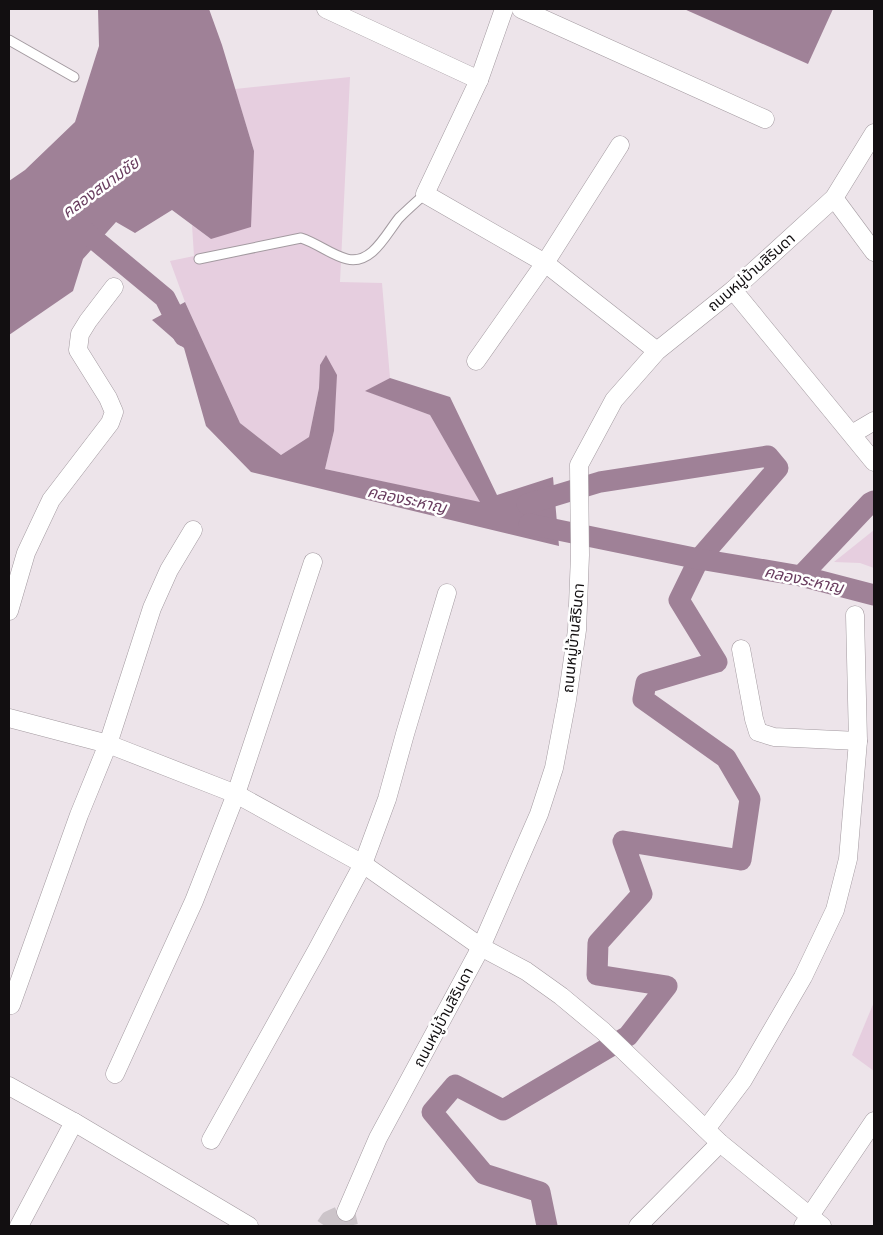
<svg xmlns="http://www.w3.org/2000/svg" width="883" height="1235" font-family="'IBM Plex Sans','Noto Sans Thai',sans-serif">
<rect width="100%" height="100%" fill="#ede4ea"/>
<g fill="#e6cedf">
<polygon points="350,77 340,282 382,283 390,378 366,391 430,415 481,503 325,469 334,431 320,365 319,388 309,437 281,455 240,423 185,302 170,261 194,256 192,225 211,239 254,151 235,89"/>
<polygon points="874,530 874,568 860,563 834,562"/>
<polygon points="874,1002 874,1071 852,1055"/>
</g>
<g fill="#9f8197">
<polygon points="98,9 209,9 222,45 254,151 251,227 211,239 172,210 135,233 116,222 83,259 73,291 9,335 9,181 25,170 75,122 99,46"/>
<polygon points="684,9 833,9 808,64"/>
<polygon points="185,302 240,423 281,455 309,437 319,388 320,365 326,355 337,375 334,431 325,469 480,502 430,415 365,391 390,378 450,397 497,495 553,477 559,546 251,472 206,426 184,348 152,320"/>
</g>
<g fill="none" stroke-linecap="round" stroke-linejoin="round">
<g stroke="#9f8197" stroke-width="21">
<polyline points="77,225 165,298 184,336"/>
<polyline points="527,504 600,482 768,456 778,468 699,559 679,600 717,662 646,683 643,699 726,758 750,799 741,860 623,841 642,894 598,943 597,975 667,986 628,1036 503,1110 455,1085 432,1112 484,1174 540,1192 547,1226"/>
<polyline points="529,524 699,559 801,576 874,595"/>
<polyline points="801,576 870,503 874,501"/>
</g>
<polyline stroke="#ccc4c9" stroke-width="18" stroke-dasharray="18 9" stroke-linecap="butt" points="325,1226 329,1220 346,1212 349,1226"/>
<defs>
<g id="service">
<polyline points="9,40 74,77"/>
<path d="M199 259 301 238C317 243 331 255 347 259 372 265 386 234 399 218 407 210 416 202 425 194"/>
</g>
<g id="minor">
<polyline points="326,9 479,80"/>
<polyline points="504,9 479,80 425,194 545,263 657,351"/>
<polyline points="521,9 765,119"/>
<polyline points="834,198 874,252"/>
<polyline points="733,290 874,462"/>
<polyline points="476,361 545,263 620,145"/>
<polyline points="852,434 874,421"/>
<polyline points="9,611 26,553 51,500 110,423 114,412 108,398 78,350 80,334 88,321 114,287"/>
<polyline points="741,649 754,719 758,732 774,737 858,741"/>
<polyline points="9,718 108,744 236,794 363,864 481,947 526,971 561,996 603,1031 720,1143 822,1226"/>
<polyline points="11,1005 79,815 108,744 152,608 169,570 193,530"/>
<polyline points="115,1074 194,901 236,794 313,562"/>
<polyline points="9,1086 74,1122 249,1226"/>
<polyline points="706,1129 743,1080 803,977 835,910 848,859 858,741 855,615"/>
<polyline points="211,1140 317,950 363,864 387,799 405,734 447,593"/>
<polyline points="346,1212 378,1138 481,947 539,814 554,768 567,700 577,630 580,555 579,465 614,400 657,351 733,290 834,198 874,133"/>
<polyline points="19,1226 74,1122"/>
<polyline points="638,1226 720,1143"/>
<polyline points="803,1226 874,1121"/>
</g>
</defs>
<use href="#service" stroke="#a39aa0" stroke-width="11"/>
<use href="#minor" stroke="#a39aa0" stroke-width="19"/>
<use href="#service" stroke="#fff" stroke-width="9"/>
<use href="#minor" stroke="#fff" stroke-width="18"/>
</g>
<g text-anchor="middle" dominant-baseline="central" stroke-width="5" stroke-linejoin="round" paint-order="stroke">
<g font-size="15" fill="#120f11" stroke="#fff">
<text transform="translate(751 272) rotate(-41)">ถนนหมู่บ้านสิรินดา</text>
<text transform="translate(573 638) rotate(-84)">ถนนหมู่บ้านสิรินดา</text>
<text transform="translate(443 1017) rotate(-62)">ถนนหมู่บ้านสิรินดา</text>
</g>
<g font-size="16" font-style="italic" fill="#6a3e60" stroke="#fff">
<text transform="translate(100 187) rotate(-36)">คลองสนามชัย</text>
<text transform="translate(407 499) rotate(12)">คลองระหาญ</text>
<text transform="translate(804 579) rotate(12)">คลองระหาญ</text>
</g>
</g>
<rect width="883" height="1235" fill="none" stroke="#120f11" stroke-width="20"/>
</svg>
